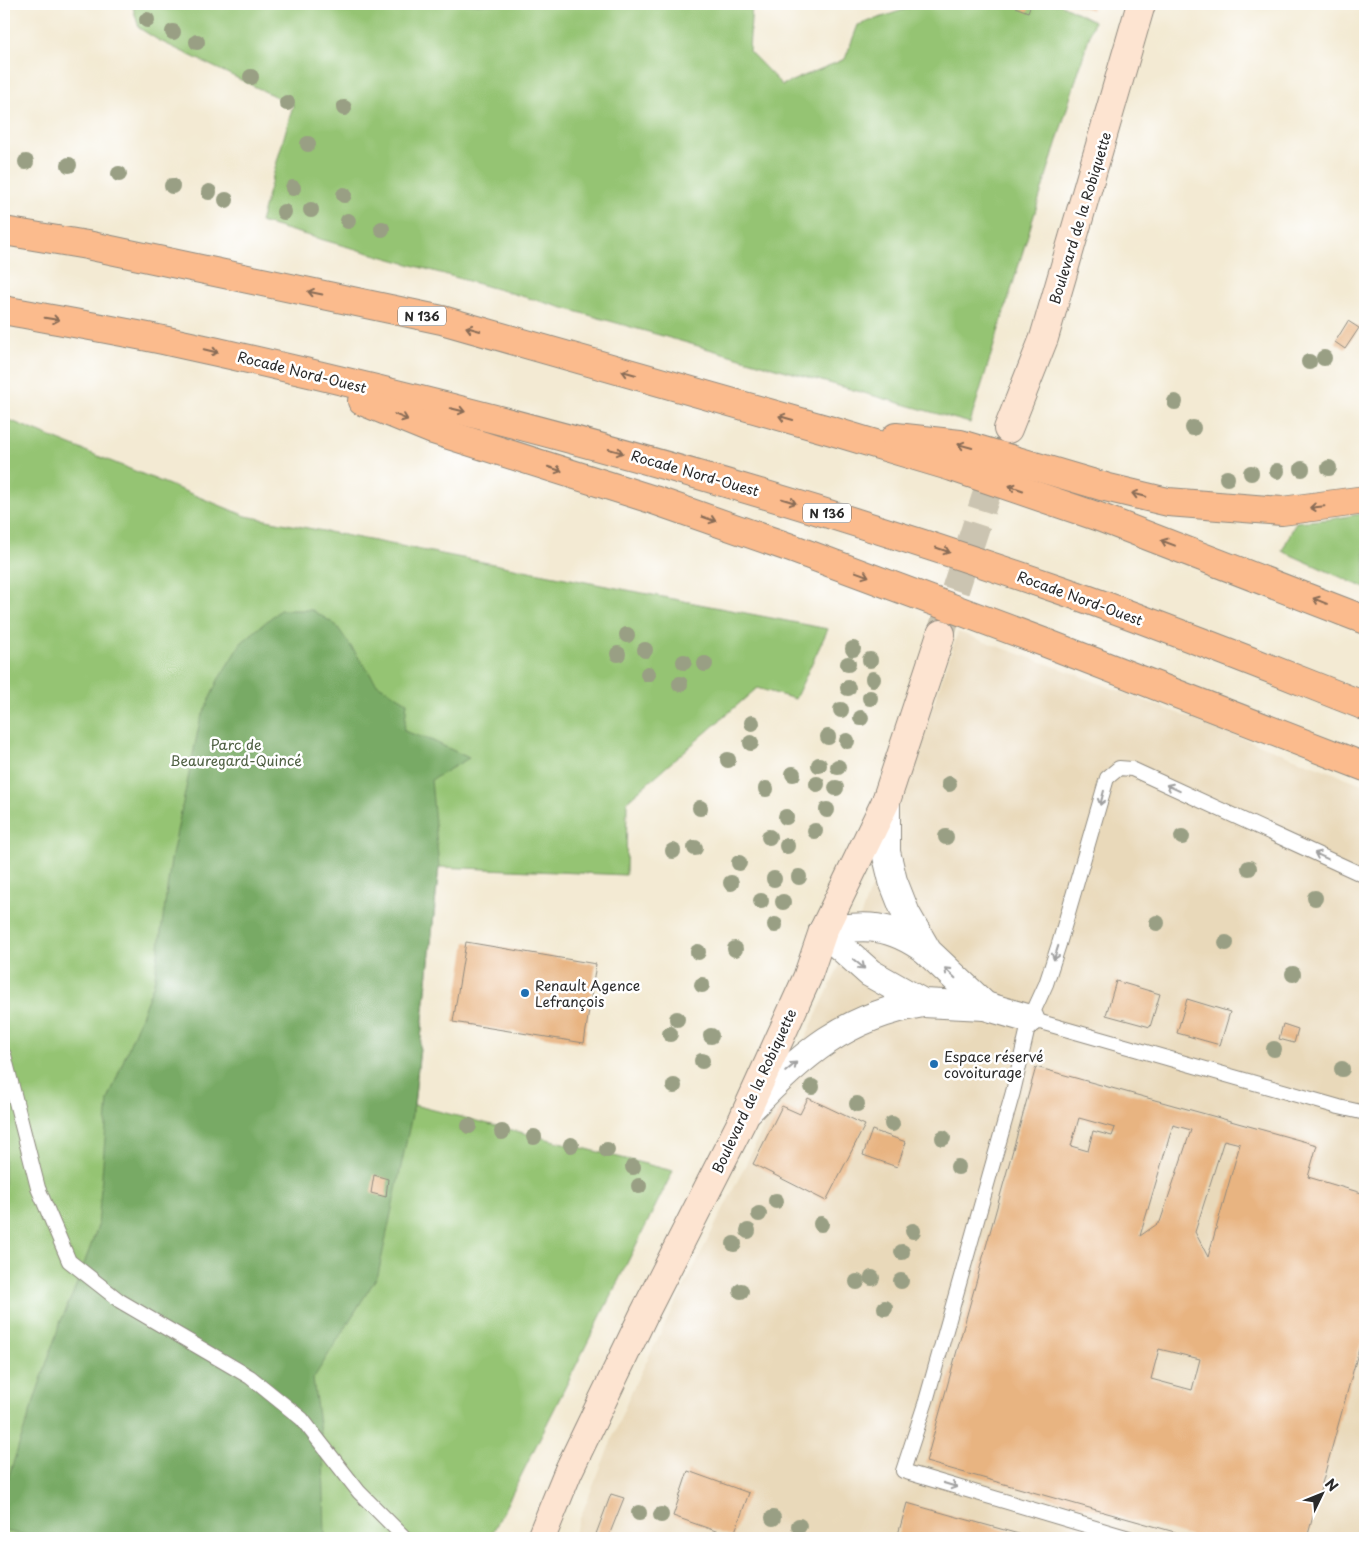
<svg xmlns="http://www.w3.org/2000/svg" width="1369" height="1542" font-family="'Playpen Sans',sans-serif">
<rect width="100%" height="100%" fill="#fff"/>
<filter id="ink" filterUnits="userSpaceOnUse"><feTurbulence type="fractalNoise" baseFrequency=".02" numOctaves="2"/><feDisplacementMap in="SourceGraphic" scale="10" xChannelSelector="R" yChannelSelector="G"/><feConvolveMatrix kernelMatrix="1 2 1 2 8 2 1 2 1" color-interpolation-filters="sRGB"/></filter>
<filter id="wash" filterUnits="userSpaceOnUse"><feTurbulence type="fractalNoise" baseFrequency=".0096" numOctaves="4" result="noise"/><feDisplacementMap in="SourceGraphic" scale="20" xChannelSelector="R" yChannelSelector="G"/><feGaussianBlur stdDeviation="1.12" result="paint"/><feColorMatrix in="noise" values="0 0 0 0 0 0 0 0 0 0 0 0 0 0 0 0 0 1.4 0 .05"/><feComposite in="paint" operator="in"/></filter>
<g filter="url(#wash)">
<rect width="100%" height="100%" fill="#f3ead3"/>
<polygon fill="#e9d9ba" points="958,632 1070,672 1365,785 1365,1538 572,1538 632,1390 748,1160 851,941 878,869"/>
<g fill="#95c473" stroke="#60784f">
<polygon points="132,4 752,4 749,51 782,85 845,59 858,25 921,4 1060,4 1094,21 970,423 260,222 293,105 158,40 139,28"/>
<polygon points="4,418 246,516 828,629 795,699 757,688 627,801 626,875 439,867 414,1105 673,1171 490,1538 4,1538"/>
<polygon points="1365,513 1365,588 1282,551 1296,522 1332,519"/>
</g>
<polygon fill="#78aa65" stroke="#526a48" points="280,610 312,610 336,625 377,684 407,702 404,731 433,741 469,758 431,780 439,867 414,1105 378,1275 313,1379 323,1455 325,1538 40,1538 4,1531 4,1490 60,1323 74,1291 98,1226 108,1100 154,983 171,860 200,721 218,680 241,643"/>
<g id="blocks">
<g fill="#e8b481" fill-rule="evenodd">
<polygon points="1016,4 1031,4 1028,12 1015,7"/>
<polygon points="1073,4 1093,4 1092,10"/>
<polygon points="1348,321 1359,328 1345,349 1335,342"/>
<polygon points="466,942 596,964 584,1043 453,1022"/>
<polygon points="1116,981 1160,994 1150,1027 1106,1015"/>
<polygon points="1187,999 1230,1012 1220,1045 1177,1033"/>
<polygon points="1283,1024 1298,1029 1294,1043 1279,1039"/>
<path d="M1036 1067 1317 1145 1308 1177 1365 1194V1336L1363 1335 1307 1538H1196L926 1462ZM1079 1118 1115 1128 1112 1136 1093 1131 1088 1151 1071 1146ZM1173 1125 1191 1130 1160 1222 1140 1236ZM1224 1140 1240 1144 1208 1257 1195 1232ZM1159 1349 1200 1359 1192 1390 1151 1379Z"/>
<polygon points="808,1098 865,1125 826,1201 753,1164 782,1106 800,1114"/>
<polygon points="872,1130 906,1142 897,1167 863,1155"/>
<polygon points="374,1175 388,1179 386,1197 371,1193"/>
<polygon points="688,1471 749,1493 733,1537 673,1516"/>
<polygon points="611,1494 624,1498 608,1538 606,1538 596,1534"/>
<polygon points="907,1503 1033,1538 897,1538"/>
</g>
</g>
</g>
<g filter="url(#ink)">
<use href="#blocks" fill-opacity="0" stroke="#8f8a7f" stroke-width="1"/>
<g fill="none" stroke-linecap="round" stroke-linejoin="round">
<polyline stroke="#cbc4b1" stroke-width="28" stroke-dasharray="28 14" stroke-linecap="butt" points="942,630 998,459"/>
<defs>
<g id="service">
<polyline points="1030,1019 1339,1107 1361,1112 1365,1110"/>
<polyline points="4,1055 38,1188 69,1261 120,1301 250,1377 302,1419 359,1492 405,1538"/>
<polyline points="1129,1538 903,1471 926,1401 1013,1092 1030,1019 1046,984 1059,944 1107,778 1119,768 1132,769 1365,876"/>
</g>
<g id="minor">
<polyline points="886,801 886,852 893,881 906,914 928,952 985,1006"/>
<polyline points="823,931 870,973 923,1003 985,1006 1030,1019"/>
<path d="M823 931C868 925 888 923 926 950"/>
<path d="M749 1110C801 1055 846 1016 923 1003"/>
</g>
<g id="secondary">
<polyline points="1008,429 1044,338 1141,4"/>
<polyline points="541,1538 568,1472 643,1316 743,1119 807,978 823,931 886,801 941,634"/>
</g>
<g id="trunk">
<polyline points="4,231 87,245 442,320 832,431 952,467 1099,517 1365,620"/>
<path d="M4 310C60 321 116 330 172 342 472 407 768 489 1058 589 1162 625 1263 666 1365 706"/>
<polyline points="362,401 433,430 654,500 791,548 1046,643 1365,767"/>
<polyline points="896,437 960,444 1105,487 1168,502 1282,511 1365,500"/>
</g>
</defs>
<use href="#service" stroke="#8f8a7f" stroke-width="16"/>
<use href="#minor" stroke="#8f8a7f" stroke-width="30"/>
<use href="#secondary" stroke="#8f8a7f" stroke-width="30"/>
<use href="#trunk" stroke="#8f8a7f" stroke-width="30"/>
<use href="#service" stroke="#fff" stroke-width="14"/>
<use href="#minor" stroke="#fff" stroke-width="28"/>
<use href="#secondary" stroke="#fde4d1" stroke-width="28"/>
<use href="#trunk" stroke="#fbbb8d" stroke-width="28"/>
</g>
<g fill="#999f84">
<circle cx="147" cy="20" r="8"/>
<circle cx="173" cy="32" r="8"/>
<circle cx="197" cy="42" r="8"/>
<circle cx="251" cy="77" r="8"/>
<circle cx="287" cy="103" r="8"/>
<circle cx="344" cy="108" r="8"/>
<circle cx="308" cy="144" r="8"/>
<circle cx="26" cy="162" r="8"/>
<circle cx="69" cy="165" r="8"/>
<circle cx="119" cy="174" r="8"/>
<circle cx="172" cy="186" r="8"/>
<circle cx="293" cy="188" r="8"/>
<circle cx="209" cy="192" r="8"/>
<circle cx="344" cy="195" r="8"/>
<circle cx="226" cy="200" r="8"/>
<circle cx="311" cy="210" r="8"/>
<circle cx="284" cy="212" r="8"/>
<circle cx="348" cy="221" r="8"/>
<circle cx="382" cy="229" r="8"/>
<circle cx="1324" cy="358" r="8"/>
<circle cx="1309" cy="362" r="8"/>
<circle cx="1175" cy="402" r="8"/>
<circle cx="1193" cy="428" r="8"/>
<circle cx="1329" cy="468" r="8"/>
<circle cx="1302" cy="469" r="8"/>
<circle cx="1277" cy="471" r="8"/>
<circle cx="1251" cy="473" r="8"/>
<circle cx="1227" cy="478" r="8"/>
<circle cx="627" cy="635" r="8"/>
<circle cx="853" cy="649" r="8"/>
<circle cx="645" cy="650" r="8"/>
<circle cx="618" cy="654" r="8"/>
<circle cx="870" cy="660" r="8"/>
<circle cx="684" cy="662" r="8"/>
<circle cx="705" cy="664" r="8"/>
<circle cx="848" cy="664" r="8"/>
<circle cx="648" cy="674" r="8"/>
<circle cx="873" cy="679" r="8"/>
<circle cx="680" cy="684" r="8"/>
<circle cx="848" cy="688" r="8"/>
<circle cx="870" cy="698" r="8"/>
<circle cx="841" cy="710" r="8"/>
<circle cx="861" cy="718" r="8"/>
<circle cx="752" cy="723" r="8"/>
<circle cx="828" cy="737" r="8"/>
<circle cx="847" cy="741" r="8"/>
<circle cx="751" cy="743" r="8"/>
<circle cx="728" cy="760" r="8"/>
<circle cx="819" cy="765" r="8"/>
<circle cx="838" cy="767" r="8"/>
<circle cx="793" cy="774" r="8"/>
<circle cx="817" cy="784" r="8"/>
<circle cx="949" cy="784" r="8"/>
<circle cx="836" cy="788" r="8"/>
<circle cx="766" cy="789" r="8"/>
<circle cx="700" cy="808" r="8"/>
<circle cx="827" cy="810" r="8"/>
<circle cx="786" cy="817" r="8"/>
<circle cx="815" cy="831" r="8"/>
<circle cx="769" cy="837" r="8"/>
<circle cx="946" cy="837" r="8"/>
<circle cx="1182" cy="837" r="8"/>
<circle cx="787" cy="846" r="8"/>
<circle cx="695" cy="848" r="8"/>
<circle cx="673" cy="851" r="8"/>
<circle cx="739" cy="863" r="8"/>
<circle cx="1249" cy="868" r="8"/>
<circle cx="799" cy="877" r="8"/>
<circle cx="774" cy="879" r="8"/>
<circle cx="731" cy="883" r="8"/>
<circle cx="1315" cy="898" r="8"/>
<circle cx="761" cy="901" r="8"/>
<circle cx="783" cy="902" r="8"/>
<circle cx="1157" cy="923" r="8"/>
<circle cx="775" cy="925" r="8"/>
<circle cx="1226" cy="943" r="8"/>
<circle cx="735" cy="949" r="8"/>
<circle cx="698" cy="952" r="8"/>
<circle cx="1293" cy="974" r="8"/>
<circle cx="702" cy="985" r="8"/>
<circle cx="677" cy="1019" r="8"/>
<circle cx="670" cy="1034" r="8"/>
<circle cx="711" cy="1036" r="8"/>
<circle cx="1274" cy="1049" r="8"/>
<circle cx="702" cy="1061" r="8"/>
<circle cx="1342" cy="1069" r="8"/>
<circle cx="674" cy="1086" r="8"/>
<circle cx="812" cy="1087" r="8"/>
<circle cx="857" cy="1104" r="8"/>
<circle cx="892" cy="1124" r="8"/>
<circle cx="469" cy="1126" r="8"/>
<circle cx="502" cy="1132" r="8"/>
<circle cx="534" cy="1137" r="8"/>
<circle cx="943" cy="1138" r="8"/>
<circle cx="571" cy="1145" r="8"/>
<circle cx="607" cy="1150" r="8"/>
<circle cx="633" cy="1167" r="8"/>
<circle cx="958" cy="1167" r="8"/>
<circle cx="639" cy="1186" r="8"/>
<circle cx="776" cy="1201" r="8"/>
<circle cx="759" cy="1214" r="8"/>
<circle cx="821" cy="1224" r="8"/>
<circle cx="748" cy="1231" r="8"/>
<circle cx="913" cy="1231" r="8"/>
<circle cx="734" cy="1244" r="8"/>
<circle cx="902" cy="1252" r="8"/>
<circle cx="872" cy="1278" r="8"/>
<circle cx="901" cy="1281" r="8"/>
<circle cx="857" cy="1282" r="8"/>
<circle cx="741" cy="1291" r="8"/>
<circle cx="885" cy="1308" r="8"/>
<circle cx="639" cy="1513" r="8"/>
<circle cx="661" cy="1515" r="8"/>
<circle cx="773" cy="1518" r="8"/>
<circle cx="799" cy="1526" r="8"/>
</g>
<defs><path id="oneway-shaft" d="M-6 0H5M1.5-3L5.5 0L1.5 3" fill="none" stroke-width="1.6" stroke-linecap="round" stroke-linejoin="round" transform="scale(1.25)"/></defs>
<g stroke="#896c57">
<use href="#oneway-shaft" transform="translate(315 293) rotate(-168)"/>
<use href="#oneway-shaft" transform="translate(52 319) rotate(10)"/>
<use href="#oneway-shaft" transform="translate(473 329) rotate(-164)"/>
<use href="#oneway-shaft" transform="translate(211 351) rotate(13)"/>
<use href="#oneway-shaft" transform="translate(629 373) rotate(-164)"/>
<use href="#oneway-shaft" transform="translate(458 410) rotate(14)"/>
<use href="#oneway-shaft" transform="translate(401 417) rotate(22)"/>
<use href="#oneway-shaft" transform="translate(786 418) rotate(-164)"/>
<use href="#oneway-shaft" transform="translate(965 446) rotate(-165)"/>
<use href="#oneway-shaft" transform="translate(616 451) rotate(15)"/>
<use href="#oneway-shaft" transform="translate(555 469) rotate(18)"/>
<use href="#oneway-shaft" transform="translate(1016 488) rotate(-161)"/>
<use href="#oneway-shaft" transform="translate(1139 495) rotate(-167)"/>
<use href="#oneway-shaft" transform="translate(789 501) rotate(17)"/>
<use href="#oneway-shaft" transform="translate(1317 507) rotate(174)"/>
<use href="#oneway-shaft" transform="translate(709 519) rotate(19)"/>
<use href="#oneway-shaft" transform="translate(1168 543) rotate(-159)"/>
<use href="#oneway-shaft" transform="translate(943 550) rotate(19)"/>
<use href="#oneway-shaft" transform="translate(862 574) rotate(20)"/>
<use href="#oneway-shaft" transform="translate(1320 601) rotate(-158)"/>
</g>
<g stroke="#a0a0a0">
<use href="#oneway-shaft" transform="translate(1173 788) rotate(-155)"/>
<use href="#oneway-shaft" transform="translate(1102 798) rotate(105)"/>
<use href="#oneway-shaft" transform="translate(1321 856) rotate(-155)"/>
<use href="#oneway-shaft" transform="translate(1056 953) rotate(108)"/>
<use href="#oneway-shaft" transform="translate(859 964) rotate(40)"/>
<use href="#oneway-shaft" transform="translate(950 973) rotate(-136)"/>
<use href="#oneway-shaft" transform="translate(791 1067) rotate(-40)"/>
<use href="#oneway-shaft" transform="translate(950 1485) rotate(17)"/>
</g>
</g>
<g fill="#1f6fb2" stroke="#fff" stroke-width="2">
<circle cx="525" cy="993" r="5"/>
<circle cx="934" cy="1064" r="5"/>
</g>
<g text-anchor="middle" dominant-baseline="central" stroke-width="5" stroke-linejoin="round" paint-order="stroke">
<g fill="#fff" stroke="#6b6b6b" stroke-width="1">
<rect x="398" y="306.5" width="48" height="19" rx="4"/>
<rect x="803" y="503.5" width="48" height="19" rx="4"/>
</g>
<g font-size="12" font-weight="bold" fill="#2b2b2b">
<text x="422" y="316">N 136</text>
<text x="827" y="513">N 136</text>
</g>
<g font-size="14" fill="#2b2b2b" stroke="#fff">
<text transform="translate(1080 218) rotate(-73)">Boulevard de la Robiquette</text>
<text transform="translate(302 372) rotate(14)">Rocade Nord-Ouest</text>
<text transform="translate(695 473) rotate(16)">Rocade Nord-Ouest</text>
<text transform="translate(1080 598) rotate(20)">Rocade Nord-Ouest</text>
<text transform="translate(754 1091) rotate(-65)">Boulevard de la Robiquette</text>
</g>
<g font-size="14" fill="#506144" stroke="#fff">
<text x="236" y="744">Parc de<tspan x="236" dy="16">Beauregard-Quincé</tspan></text>
</g>
<g font-size="14" fill="#2b2b2b" stroke="#fff" text-anchor="start">
<text x="535" y="985">Renault Agence<tspan x="535" dy="16">Lefrançois</tspan></text>
<text x="944" y="1056">Espace réservé<tspan x="944" dy="16">covoiturage</tspan></text>
</g>
</g>
<rect width="1369" height="1542" fill="none" stroke="#fff" stroke-width="20"/>
<g transform="translate(1322 1494) rotate(47)" stroke="#ffffff" stroke-width="4" paint-order="stroke">
<path d="M0-4L9 19L0 12L-9 19Z" fill="#2b2b2b"/>
<text y="-8" font-size="14" font-weight="bold" text-anchor="middle" fill="#2b2b2b">N</text>
</g>
</svg>
